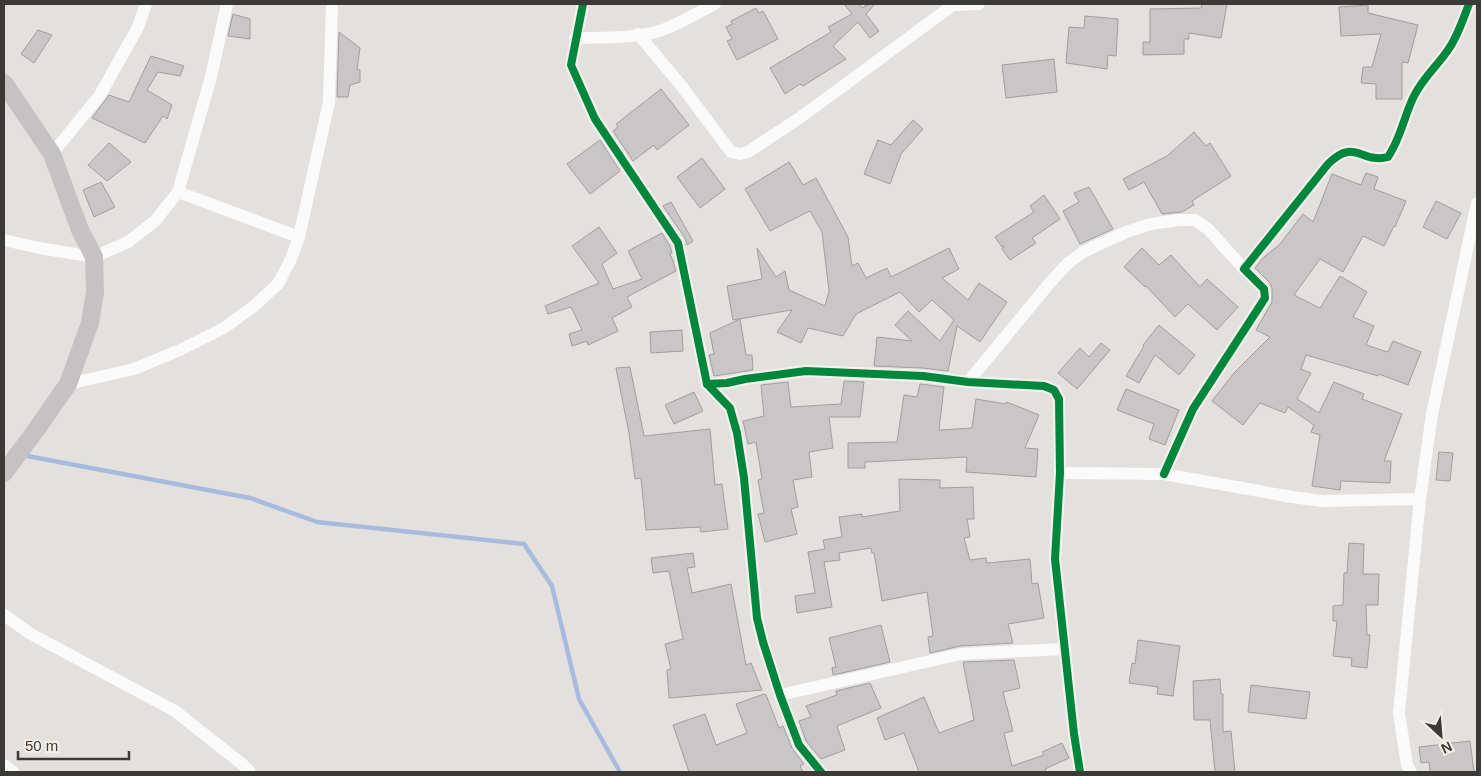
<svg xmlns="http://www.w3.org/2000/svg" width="1481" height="776" font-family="Helvetica,sans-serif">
<rect width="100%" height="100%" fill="#e3e0dd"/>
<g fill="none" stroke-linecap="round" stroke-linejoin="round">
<polyline stroke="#a7bcdd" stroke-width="4.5" points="22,455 250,498 317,522 524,544 552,586 579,699 620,772"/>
</g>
<g fill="#c8c6c6" stroke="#a09e9e">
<polygon points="844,4 859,4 862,8 869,4 875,4 866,14 879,31 870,38 858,22 833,46 846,59 803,86 800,84 785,94 770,68 831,32 828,27 852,14"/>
<polygon points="1202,4 1227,4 1221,38 1189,33 1189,39 1184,39 1184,54 1143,55 1143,42 1150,42 1150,9 1201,8"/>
<polygon points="1368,5 1368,13 1418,25 1408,63 1402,62 1402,99 1376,99 1376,84 1361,83 1363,67 1372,67 1381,34 1341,36 1339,7"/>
<polygon points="756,8 759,13 763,11 778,39 737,60 727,41 732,39 726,27 732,24 731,21"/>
<polygon points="233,14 250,19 250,39 228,36"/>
<polygon points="1085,16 1118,19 1116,56 1108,55 1107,69 1066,63 1069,27 1084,28"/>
<polygon points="38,30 52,35 34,63 21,54"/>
<polygon points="339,32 360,48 357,69 360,70 360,82 350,85 348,97 337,97"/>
<polygon points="151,56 184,66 180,76 158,72 147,90 172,105 167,119 163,116 145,143 92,118 109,95 129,102"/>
<polygon points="1054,59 1057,92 1006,98 1002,65"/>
<polygon points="661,89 689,125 657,150 654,145 633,161 613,131 618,127 616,124"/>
<polygon points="913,120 923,129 901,154 890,184 864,174 878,140 891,145"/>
<polygon points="1194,132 1206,146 1210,143 1231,176 1192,201 1194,205 1182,212 1162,214 1144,182 1129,190 1123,179 1167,156"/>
<polygon points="600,140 620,171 590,194 567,164"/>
<polygon points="109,143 131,162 107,181 88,165"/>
<polygon points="702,158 725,189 700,208 677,177"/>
<polygon points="789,162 803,185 816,178 848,237 852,266 858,263 866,278 887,268 891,277 949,248 959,269 942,278 968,300 979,283 1007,302 980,342 957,326 948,371 923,368 874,366 877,337 912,341 895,325 908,311 940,341 954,320 932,300 919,312 900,292 856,314 843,336 808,328 801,343 777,332 792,310 733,320 727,286 762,279 757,248 776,277 785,271 789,290 825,306 829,291 822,232 810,211 770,231 745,189"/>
<polygon points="1366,173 1378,177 1374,189 1406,201 1395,227 1394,226 1384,246 1363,236 1343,272 1320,259 1294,295 1320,308 1340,276 1367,292 1353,317 1374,326 1366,345 1388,352 1393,341 1421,352 1408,385 1379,374 1378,376 1306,355 1301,369 1311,373 1297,399 1319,413 1334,382 1364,394 1362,399 1402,414 1384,461 1391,461 1390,483 1341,481 1340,490 1312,486 1320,435 1311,432 1314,425 1288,407 1285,413 1260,403 1243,425 1212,401 1234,373 1270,337 1256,330 1272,302 1272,288 1270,283 1255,268 1263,258 1280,244 1303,214 1313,222 1332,174 1361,185"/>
<polygon points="101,182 115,207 94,217 83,190"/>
<polygon points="1089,187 1113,229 1080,244 1063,211 1079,202 1074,193"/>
<polygon points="1044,195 1060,219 1032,238 1036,243 1010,260 1002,249 1004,246 1002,247 995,237 1034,212 1030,206"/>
<polygon points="1436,201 1461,213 1447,239 1423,227"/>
<polygon points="671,202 693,241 687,245 685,238 663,206"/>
<polygon points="599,227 617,253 602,264 613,289 642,279 628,251 662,233 670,246 672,253 670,254 673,261 676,271 627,297 632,307 612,318 618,331 588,345 587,341 572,346 569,334 582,330 571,307 548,314 545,306 599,283 572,246"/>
<polygon points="1142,248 1159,265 1171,255 1200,287 1207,279 1238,307 1217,330 1188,304 1175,317 1146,286 1145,287 1124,267"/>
<polygon points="740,319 746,355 752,355 753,370 714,376 709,355 714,354 710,333"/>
<polygon points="1159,325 1195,355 1179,375 1155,355 1139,383 1126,376 1144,346 1143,345"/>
<polygon points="682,330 683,351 651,353 650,332"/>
<polygon points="1101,343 1110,350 1077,389 1058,373 1080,348 1089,357"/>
<polygon points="630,367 644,436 710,429 715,485 722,484 728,529 701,532 700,527 646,530 641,478 635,479 629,433 616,368"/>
<polygon points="844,381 864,382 860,417 829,417 833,448 809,452 812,477 793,480 798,507 791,509 797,534 765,542 758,514 764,513 758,480 762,479 756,442 748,444 743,421 764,416 761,385 788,382 791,407 841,404"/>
<polygon points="920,384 944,387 939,430 972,428 976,399 1006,404 1007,402 1039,415 1025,448 1038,449 1036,477 966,472 967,457 865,462 865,468 848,468 848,443 897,442 904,395 917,397"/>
<polygon points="1126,389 1179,410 1165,445 1149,439 1154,424 1117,410"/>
<polygon points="694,392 703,411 674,424 665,405"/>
<polygon points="1439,452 1453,453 1450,481 1436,480"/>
<polygon points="899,479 940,480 940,488 973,487 974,519 967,519 970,537 964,538 970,560 986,558 987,563 1030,559 1032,584 1038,583 1044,618 1008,624 1013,643 960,646 930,653 928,637 933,636 927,592 882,601 874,553 872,553 871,548 839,553 840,560 824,562 832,607 797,613 795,596 815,593 808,552 825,549 823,540 842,537 839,517 862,514 862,517 900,511"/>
<polygon points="1349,543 1364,544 1363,574 1379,574 1378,605 1366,605 1367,635 1370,635 1367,668 1351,666 1352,658 1333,656 1337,621 1333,621 1333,606 1343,605 1344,573 1347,573"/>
<polygon points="693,553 695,567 687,568 692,593 731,584 746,665 751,663 762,690 669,698 667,670 671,669 665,644 683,639 669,571 653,573 651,558"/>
<polygon points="881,625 890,662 833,675 832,668 836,667 829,638"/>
<polygon points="1138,640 1180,646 1173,696 1157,694 1158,687 1129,683 1132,663 1135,664"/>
<polygon points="1014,660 1020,688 1003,692 1013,731 1004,733 1012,766 1044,755 1042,752 1062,743 1069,758 1045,769 1046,772 919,772 904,733 885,740 877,718 924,697 939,733 974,720 963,662"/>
<polygon points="1220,679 1221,694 1223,694 1223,732 1231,731 1235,772 1215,772 1210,720 1194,720 1193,681"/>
<polygon points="870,683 881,708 837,726 845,750 821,759 806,741 799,721 811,717 806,706 837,695 836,691"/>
<polygon points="1251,685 1310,692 1306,719 1248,712"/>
<polygon points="764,694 766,695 779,728 783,726 792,748 804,764 800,766 803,772 689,772 673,725 705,714 716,745 747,733 736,704"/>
<polygon points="1470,741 1474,772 1430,772 1429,762 1421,763 1419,747"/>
</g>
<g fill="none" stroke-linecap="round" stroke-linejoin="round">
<g stroke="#fbfafa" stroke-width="12">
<polyline points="583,4 571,65 595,119 678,243 707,384 730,408 737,433 744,478 757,618 763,642 780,695 799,745 821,772"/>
<polyline points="950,4 953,5 979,4"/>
<polyline points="638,34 680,84 731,152 740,154 748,152 801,117 953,5"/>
<path d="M575 38C600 38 643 38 665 29 682 22 699 12 715 4"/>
<polyline points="52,154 100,95 138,27 146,4"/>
<polyline points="178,192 299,237"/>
<polyline points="4,240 39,248 94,257 128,242 155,221 178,192 211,77 227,4"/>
<polyline points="968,382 1048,285 1067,264 1083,252 1126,232 1151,224 1179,220 1195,220 1208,229 1244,269"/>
<polyline points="68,384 134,369 180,350 224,328 254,306 278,284 291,259 299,237 329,102 332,4"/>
<polyline points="707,384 727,383 745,379 806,371 923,376 968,382 1044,386 1054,390 1059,399 1060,473 1055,559 1074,734 1080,772"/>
<polyline points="1060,473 1164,474 1292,497 1322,501 1420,499"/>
<path d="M1164 474 1193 409 1265 298 1264 289 1244 269 1328 164C1355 137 1361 164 1388 157 1401 138 1404 116 1414 96 1423 78 1437 66 1448 50 1458 36 1463 19 1469 4"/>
<polyline points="4,615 31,634 175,711 242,764 250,772"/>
<polyline points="780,695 961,654 1065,649"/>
<polyline points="4,765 13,772"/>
<polyline points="1411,772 1407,765 1399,713 1420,499 1432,414 1477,203"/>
</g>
<polyline stroke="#c6c1c2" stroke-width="18" points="4,83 52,154 80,230 94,257 95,292 90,323 68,384 36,430 4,473"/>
<defs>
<g id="cycleway">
<polyline points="583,4 571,65 595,119 678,243 707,384 730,408 737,433 744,478 757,618 763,642 780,695 799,745 821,772"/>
<polyline points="707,384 727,383 745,379 806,371 923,376 968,382 1044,386 1054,390 1059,399 1060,473 1055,559 1074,734 1080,772"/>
<path d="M1164 474 1193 409 1265 298 1264 289 1244 269 1328 164C1355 137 1361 164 1388 157 1401 138 1404 116 1414 96 1423 78 1437 66 1448 50 1458 36 1463 19 1469 4"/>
</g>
</defs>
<use href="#cycleway" stroke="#f4eee7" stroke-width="11"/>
<use href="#cycleway" stroke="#00873e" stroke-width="8"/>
</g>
<rect width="1481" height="776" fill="none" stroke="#3c3a37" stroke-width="10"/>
<g transform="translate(1441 736) rotate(154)" stroke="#f4eee7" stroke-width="4" paint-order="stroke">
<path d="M0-4L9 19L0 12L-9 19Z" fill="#3c3a37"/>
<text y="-8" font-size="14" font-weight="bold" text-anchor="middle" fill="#3c3a37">N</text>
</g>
<path d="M18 751v8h111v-8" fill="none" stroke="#3c3a37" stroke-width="2.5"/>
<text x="25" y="751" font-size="15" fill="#3c3a37" stroke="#f4eee7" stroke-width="4" paint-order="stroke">50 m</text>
</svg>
